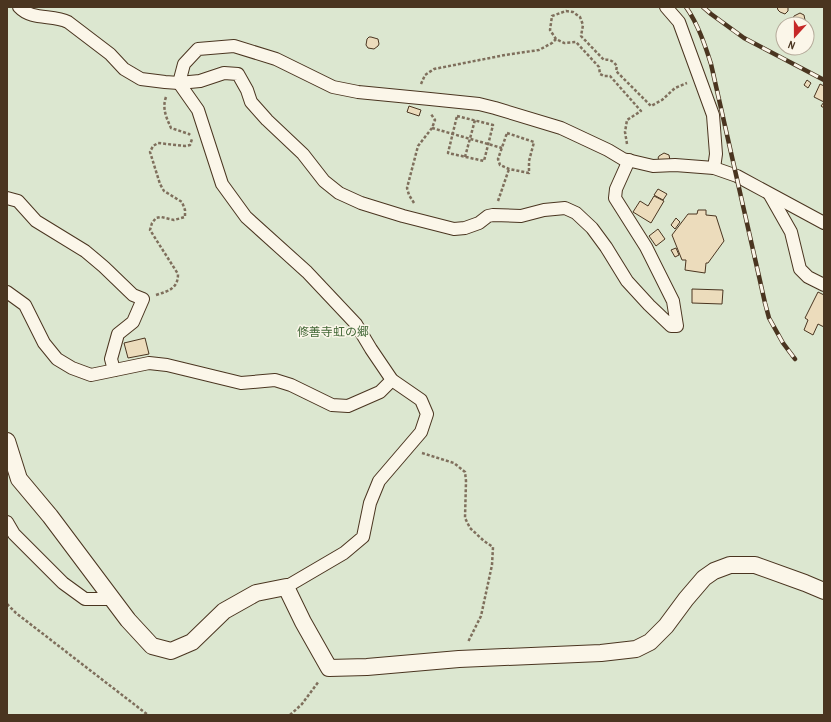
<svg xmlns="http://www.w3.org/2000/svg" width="831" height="722" font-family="'Archivo Narrow','Noto Sans JP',sans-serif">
<rect width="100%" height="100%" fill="#fbf6e9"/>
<path fill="#dce7d0" stroke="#887966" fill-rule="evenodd" d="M7 7H824V715H7ZM783 24H807V48H783Z"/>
<g fill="#ecdcbc" stroke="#4a3520">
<polygon points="777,7 788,7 788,11 785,14 780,12 778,10"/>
<polygon points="800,13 804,15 805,20 804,23 803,24 795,24 793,19 794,16"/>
<polygon points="369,37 371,37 378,39 379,44 378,46 374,49 368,48 366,45 367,39"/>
<polygon points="807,80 811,83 808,88 804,85"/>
<polygon points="820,84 824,86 824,108 821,106 824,102 814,97"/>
<polygon points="409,106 421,110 419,116 407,112"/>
<polygon points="664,153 669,155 670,160 661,163 658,158 659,156"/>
<polygon points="658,189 667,194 663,200 654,195"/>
<polygon points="654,196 664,201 651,223 633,212 640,201 648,206"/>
<polygon points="698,210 706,210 706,215 716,216 724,241 708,263 706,263 705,273 685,270 686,260 682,260 672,235 688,214 697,214"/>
<polygon points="676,218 680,222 675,229 671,225"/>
<polygon points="658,229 665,239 656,246 649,236"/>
<polygon points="676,248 679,255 675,257 671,250"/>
<polygon points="692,289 723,290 722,304 692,303"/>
<polygon points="818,292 824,295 824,327 818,324 813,335 804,330 808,320 805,318"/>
<polygon points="145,338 149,354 128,358 124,343"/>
</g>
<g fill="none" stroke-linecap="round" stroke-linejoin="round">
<defs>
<g id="pedestrian">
<path d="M19 7C32 21 53 14 68 22L110 54 124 69 141 79 165 82 179 83 200 81 224 73 238 74 247 90 251 102 267 120 303 154 324 181 339 193 361 203 403 216 454 229 465 228 479 223 488 216 493 215 521 216 544 210 565 208 576 213 592 228 606 247 627 281 649 305 671 326H677L673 301 646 247 615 198 616 189 629 160"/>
<polyline points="666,7 679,22 713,115 716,154 714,168"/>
<polyline points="770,195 791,232 800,269 808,277 824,285"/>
<polyline points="7,198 18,201 36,221 85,251 104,267 133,295 143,299 133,322 118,334 111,359 114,370"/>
<polyline points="7,292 25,305 44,343 57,359 72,368 91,375 149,363 167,365 241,383 275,380 291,385 332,405 348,406 380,392 392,380"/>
<polyline points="7,522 14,534 63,583 85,599 111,599"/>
<polyline points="286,587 344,553 363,537 370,503 379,481 421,432 427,414 421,400 392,380 371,349 356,324 307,272 246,217 222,184 198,110 179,83 184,64 198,49 234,46 276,59 333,87 358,92 430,99 479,104 495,108 561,128 608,150 623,159 653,166 675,165 714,168 737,176 824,223"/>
</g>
<polyline id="minor" points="7,441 19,479 50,516 128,620 152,646 171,651 192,642 224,611 256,593 286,587 303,622 329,668 367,667 459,659 601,653 636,649 650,642 666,626 686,599 704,578 714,571 730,565 755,565 805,583 824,591"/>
</defs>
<use href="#pedestrian" stroke="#4a3520" stroke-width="14"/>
<use href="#minor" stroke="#4a3520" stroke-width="18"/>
<g stroke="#7f6f5c" stroke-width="2.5" stroke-dasharray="3 2" stroke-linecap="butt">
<polyline points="421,84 425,75 434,69 505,55 539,50 552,43 556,39"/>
<path d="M166 97C162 108 166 117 171 128L189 134 190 135"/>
<polygon points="457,116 493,125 484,161 448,153"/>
<polyline points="432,128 502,148"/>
<polygon points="507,133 534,142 529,161 529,173 509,169 500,165 498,159"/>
<path d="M627 144 625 132 627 120 641 111 610 76H604L600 74 599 67 576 42 564 43 556 39 550 30 552 16 566 11 573 12 580 17 583 25 581 36 604 60C610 59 613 61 617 66L616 71 651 106 662 100 675 88 687 83"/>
<polyline points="465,157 475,120"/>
<polyline points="498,201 509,169"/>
<polyline points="414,203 409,195 407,188 418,146 432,128 435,120 431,114"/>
<path d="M156 295C168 291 178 289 178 274L150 230 152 223 156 218 161 217 174 220 185 217V210L182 202 164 191 160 184 150 152 153 146 158 143 185 146 190 145 192 139"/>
<polyline points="422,453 454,463 465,472 466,481 465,518 470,528 484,541 493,547 492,565 481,616 468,642"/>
<polyline points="7,604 16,613 148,715"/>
<polyline points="290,715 302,704 319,681"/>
</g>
<use href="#pedestrian" stroke="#fbf6e9" stroke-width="12"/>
<use href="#minor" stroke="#fbf6e9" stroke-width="16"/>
<defs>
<g id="rail">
<path d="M686 7C698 24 705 45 711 64L765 303 769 318 783 343 795 359"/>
<polyline points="703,7 711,14 744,38 824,80"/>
</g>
</defs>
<use href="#rail" stroke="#4a3520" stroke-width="4.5"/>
<use href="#rail" stroke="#fbf6e9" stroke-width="3" stroke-dasharray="9" stroke-linecap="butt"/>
</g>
<g text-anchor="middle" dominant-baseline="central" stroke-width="3" stroke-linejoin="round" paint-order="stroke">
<g font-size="12" fill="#436837" stroke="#fbf6e9">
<text x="333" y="332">修善寺虹の郷</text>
</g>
</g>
<rect width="831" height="722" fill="none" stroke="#4a3520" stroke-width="16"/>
<g transform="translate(795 36) rotate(201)"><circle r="19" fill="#fbf6e9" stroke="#b4a999"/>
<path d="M0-3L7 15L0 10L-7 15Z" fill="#c62828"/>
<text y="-6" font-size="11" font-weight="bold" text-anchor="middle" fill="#4a3520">N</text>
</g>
</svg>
